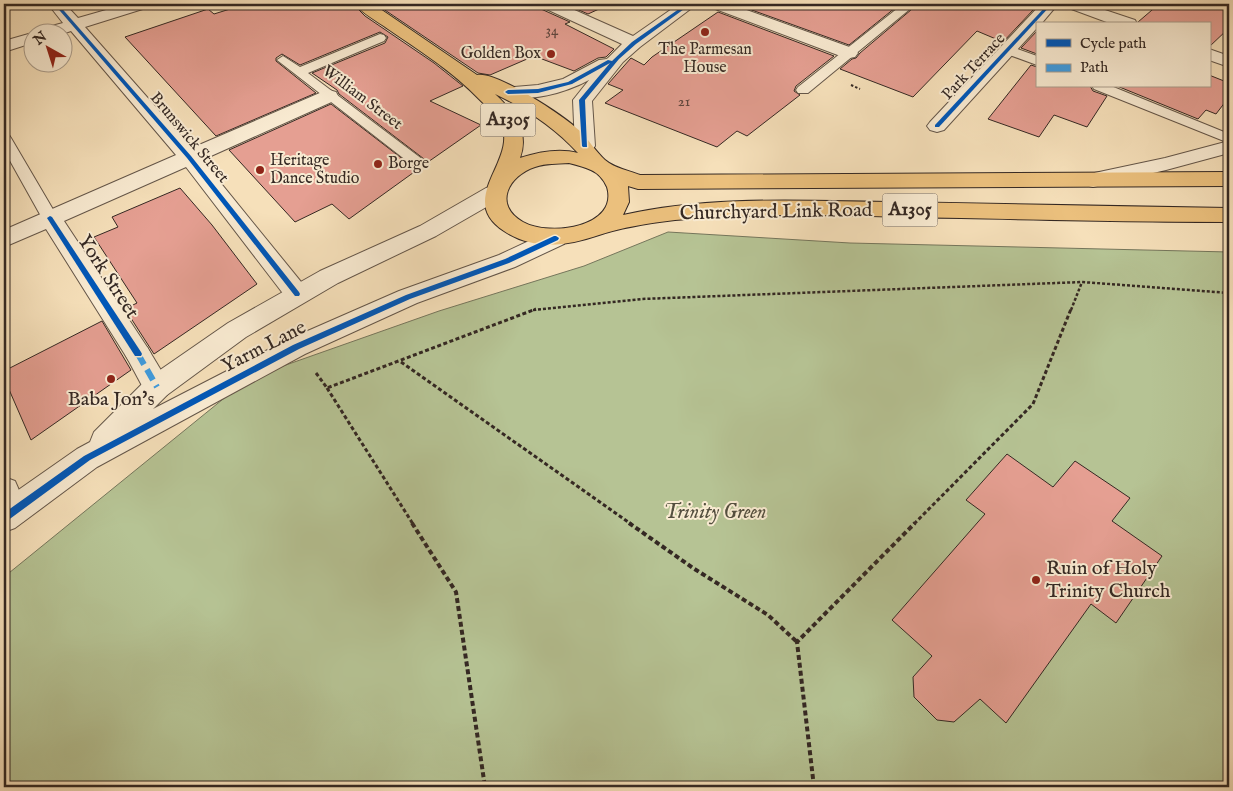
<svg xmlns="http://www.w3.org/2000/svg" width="1233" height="791" font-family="'IM FELL English',serif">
<rect width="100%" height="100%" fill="#f6e0ba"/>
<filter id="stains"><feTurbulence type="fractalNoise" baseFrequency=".004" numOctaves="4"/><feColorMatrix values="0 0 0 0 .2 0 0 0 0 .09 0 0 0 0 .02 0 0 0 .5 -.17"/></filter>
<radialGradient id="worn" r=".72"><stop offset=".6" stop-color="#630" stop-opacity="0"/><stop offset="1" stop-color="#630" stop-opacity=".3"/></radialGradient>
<polygon fill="#b6c394" stroke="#75765c" points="668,232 850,243 1229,252 1229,787 4,787 4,577 249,378 439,311 584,266"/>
<g fill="#e59f92" stroke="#342823">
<polygon points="246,4 353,4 365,16 434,63 463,86 430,101 481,125 428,162 339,94 337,90 312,73 385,43 388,37 380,32 300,65 282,54 276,58 276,61 316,93 216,136 125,37 208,9 214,14"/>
<polygon points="376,4 538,4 541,9 570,22 565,24 614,49 606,57 598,58 574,71 534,56 490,75 478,73"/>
<polygon points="565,4 610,4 588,14"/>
<polygon points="735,4 900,4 849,45"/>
<polygon points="918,4 1019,4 1034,9 1003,42 977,31 913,97 840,69 852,59 856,58 860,53"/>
<polygon points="1159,4 1229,4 1229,28 1209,47 1209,24 1139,24 1138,22"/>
<polygon points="718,12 834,56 796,86 794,91 800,95 747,136 737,131 717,147 605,103 623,90 608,84 631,58 644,65 652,57"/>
<polygon points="1037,31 1037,54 1021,48"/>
<polygon points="1031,65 1037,67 1037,86 1090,86 1093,91 1107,96 1087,127 1054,115 1039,137 988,119"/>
<polygon points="1209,75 1229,83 1229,97 1216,114 1206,110 1198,119 1117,86 1209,86"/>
<polygon points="331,104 417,170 349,219 332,204 295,222 229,150"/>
<polygon points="180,188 212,225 257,284 154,354 125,309 137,303 94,237 118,227 112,217"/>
<polygon points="102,321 131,370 31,440 4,378 4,371"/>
<polygon points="1007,454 1053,487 1075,461 1130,498 1112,521 1162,556 1116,623 1091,604 1006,723 980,699 954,722 937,720 914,697 913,677 932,656 892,620 985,514 966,500"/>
</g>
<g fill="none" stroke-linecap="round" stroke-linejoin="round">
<defs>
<g id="service">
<polygon points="903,4 916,4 808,93 798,93 796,90 798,87"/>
<polygon points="380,34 384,35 386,38 384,41 308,73 426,162 429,165 426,168 416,168 277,60 283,56 300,67"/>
<polygon points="1009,46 1037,56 1037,65 1004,53 1003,50"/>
<polygon points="1092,86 1111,86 1229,134 1229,143 1094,89"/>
<polygon points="4,134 9,135 11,138 58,218 56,222 50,223 44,222 42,218 4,150"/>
</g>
<polygon id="pedestrian" points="138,344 147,347 171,387 167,395 157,398 147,395 125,354 129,347"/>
<g id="minor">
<polygon points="48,4 65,4 78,18 127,4 151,4 149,7 85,27 192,148 322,92 329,90 336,92 338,96 336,100 202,160 306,288 309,294 306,300 297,303 288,300 186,167 64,221 147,347 151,354 147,361 138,364 129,361 46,229 4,247 4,230 176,155 71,31 62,34 42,32 44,28 63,23"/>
<path d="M540 4H561L633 36 679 4H697L640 47 623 62 592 101 595 146 592 150 585 152 578 150 575 146 573 100 589 80C565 93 528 103 501 96L499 92 501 88 538 85 563 79 599 60 607 59 622 44 542 7Z"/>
<polygon points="708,4 730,4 855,49 858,53 855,57 849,58 843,57 710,7"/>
<polygon points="1041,4 1058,4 1041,24 1037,24 1037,28 944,130 937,132 930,130 927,126 930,122"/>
<polygon points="1064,4 1087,4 1135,20 1137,24 1112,24 1066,7"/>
<polygon points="32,33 32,43 4,52 4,41"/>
<polygon points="1209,49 1229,56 1229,67 1209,60"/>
<polygon points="1229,141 1229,153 1166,170 1093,187 1085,185 1082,180 1085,175 1165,158"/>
<polygon points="4,477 15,481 28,511 24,521 13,525 4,522"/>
</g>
<polygon id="tertiary" points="494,186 502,188 505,193 502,198 436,236 338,283 246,337 167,395 153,409 287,340 399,291 499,255 548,232 556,230 564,232 567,238 564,244 515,267 417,303 305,354 97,467 15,528 4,532 4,500 77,449 90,442 94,432 147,379 228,323 320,271 420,226 486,188"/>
<path id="primary" d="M355 4H373L477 75C497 71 564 116 580 131 589 140 596 152 605 160 614 168 630 171 640 175L1229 172V186L638 189 628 186 629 202 623 215C711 195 805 201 895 202 1006 204 1118 206 1229 208V222C1121 222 1013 219 905 217 829 215 752 213 675 220 650 223 623 227 599 235 567 246 534 251 504 231 454 198 521 159 500 122 494 113 486 106 479 99 452 71 420 51 388 29 377 21 363 14 355 4ZM495 94C527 109 554 127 578 153 560 148 538 152 520 158 530 131 513 111 495 94ZM569 163C577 165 585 167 591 170 598 173 604 180 607 187 619 227 550 237 523 222 493 205 508 176 535 167 546 163 558 164 569 163Z"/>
</defs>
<use href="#service" stroke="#645649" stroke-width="2"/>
<use href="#pedestrian" stroke="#645649" stroke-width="2"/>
<use href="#minor" stroke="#645649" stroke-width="2"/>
<use href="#tertiary" stroke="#645649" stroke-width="2"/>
<use href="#primary" stroke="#342823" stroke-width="2"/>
<polyline stroke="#342823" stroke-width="2" stroke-dasharray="2.5 2" stroke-linecap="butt" points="851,85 860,89"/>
<g stroke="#342823" stroke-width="2.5" stroke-dasharray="3 2" stroke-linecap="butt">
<polyline points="533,310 642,299 1082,282 1229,293"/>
<polyline points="1071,310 1082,282"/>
</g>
<g stroke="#342823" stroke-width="3" stroke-dasharray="4 2.5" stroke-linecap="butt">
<polyline points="401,362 631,524"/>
<polyline points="316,373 327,388 536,309"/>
<polyline points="327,388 413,524"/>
<polyline points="914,524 1033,404 1071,309"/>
</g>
<g stroke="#342823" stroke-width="4" stroke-dasharray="5 3" stroke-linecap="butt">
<polyline points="412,523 456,592 485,787"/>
<polyline points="629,523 693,568 768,615 797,642"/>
<polyline points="814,787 797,642 915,523"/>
</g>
<use href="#service" fill="#f9ebd2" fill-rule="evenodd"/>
<use href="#pedestrian" fill="#f9ebd2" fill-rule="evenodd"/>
<use href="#minor" fill="#f9ebd2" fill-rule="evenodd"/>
<use href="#tertiary" fill="#f9ebd2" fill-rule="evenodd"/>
<use href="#primary" fill="#ebc07d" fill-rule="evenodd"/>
<polyline stroke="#3e9ce0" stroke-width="6" stroke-dasharray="12 6" stroke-linecap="butt" points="138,354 157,387"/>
<defs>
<g id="cycleway">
<polygon points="54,4 58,4 191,156 299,292 300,294 299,296 295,296 187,158"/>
<polygon points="686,4 691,4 636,44 619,59 585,100 587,147 583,147 582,146 579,100 610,63 572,84 538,93 508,94 505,92 508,90 538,89 568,82 608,60 612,61 632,42"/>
<polygon points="1048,4 1052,4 939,127 935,127 935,125"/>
<polygon points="50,216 52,217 141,352 142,354 141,356 135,356 47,218"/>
<polygon points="554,236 556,236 559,238 558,240 509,263 410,299 299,349 90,460 7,521 4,522 4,513 84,456 293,345 406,295 505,259"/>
</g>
</defs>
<use href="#cycleway" stroke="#f9ebd2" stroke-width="3"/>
<use href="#cycleway" fill="#0057b8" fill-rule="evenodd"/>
</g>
<g fill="#8f2418" stroke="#f9ebd2" stroke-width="2">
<circle cx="705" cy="32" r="5"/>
<circle cx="551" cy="54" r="5"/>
<circle cx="378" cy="164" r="5"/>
<circle cx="260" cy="170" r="5"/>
<circle cx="111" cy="379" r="5"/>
<circle cx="1036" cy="580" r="5"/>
</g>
<g text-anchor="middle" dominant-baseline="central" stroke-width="4" stroke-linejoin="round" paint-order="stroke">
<g font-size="15" fill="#60463f">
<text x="552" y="30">34</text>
<text x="684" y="101">21</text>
</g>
<g font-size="16" fill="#342823" stroke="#f9ebd2" text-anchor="start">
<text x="705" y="50" text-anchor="middle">The Parmesan<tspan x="705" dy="18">House</tspan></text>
<text x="541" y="54" text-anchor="end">Golden Box</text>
<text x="270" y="161">Heritage<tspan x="270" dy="18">Dance Studio</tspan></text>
<text x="388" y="164">Borge</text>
</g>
<g font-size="16" fill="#342823" stroke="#f9ebd2">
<text transform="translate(974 67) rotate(-47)">Park Terrace</text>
<text transform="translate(362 98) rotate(37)">William Street</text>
<text transform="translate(189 138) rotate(50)">Brunswick Street</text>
</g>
<g fill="#f9ebd2" stroke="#6f6258" stroke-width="1">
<rect x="480.5" y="103.5" width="55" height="33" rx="4"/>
<rect x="882.5" y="193.5" width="55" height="33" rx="4"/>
</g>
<g font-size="19" font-weight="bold" fill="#342823">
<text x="508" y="120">A1305</text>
<text x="910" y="210">A1305</text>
</g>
<g font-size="20" fill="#342823" stroke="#f9ebd2">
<text transform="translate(776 212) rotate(-1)">Churchyard Link Road</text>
<text transform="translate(108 277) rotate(57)">York Street</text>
<text transform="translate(264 347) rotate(-27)">Yarm Lane</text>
</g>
<g font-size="20" fill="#342823" stroke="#f9ebd2">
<text x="111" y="399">Baba Jon's</text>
<text x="1046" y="568" text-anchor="start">Ruin of Holy<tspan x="1046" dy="23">Trinity Church</tspan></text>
</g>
<g font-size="20" font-style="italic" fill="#544f3f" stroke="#f9ebd2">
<text x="715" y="512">Trinity Green</text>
</g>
</g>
<rect width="1233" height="791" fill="none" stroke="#f6e0ba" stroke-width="20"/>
<rect x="5" y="5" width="1223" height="781" fill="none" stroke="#342823" stroke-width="2.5"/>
<rect x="10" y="10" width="1213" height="771" fill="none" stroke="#342823"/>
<rect x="1036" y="22" width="175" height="65" fill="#f9ebd2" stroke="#aa9d8c"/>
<rect x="1046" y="39" width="25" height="8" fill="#0057b8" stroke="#aa9d8c"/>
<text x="1080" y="48" font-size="15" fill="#342823">Cycle path</text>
<rect x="1046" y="64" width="25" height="8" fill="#3e9ce0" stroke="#aa9d8c"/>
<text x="1080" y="72" font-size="15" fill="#342823">Path</text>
<g transform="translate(48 48) rotate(321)"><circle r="24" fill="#f9ebd2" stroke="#aa9d8c"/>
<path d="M0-4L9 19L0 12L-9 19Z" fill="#8f2418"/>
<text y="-8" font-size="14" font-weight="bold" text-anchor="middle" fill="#342823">N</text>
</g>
<rect width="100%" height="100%" filter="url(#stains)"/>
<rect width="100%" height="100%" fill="url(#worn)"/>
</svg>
